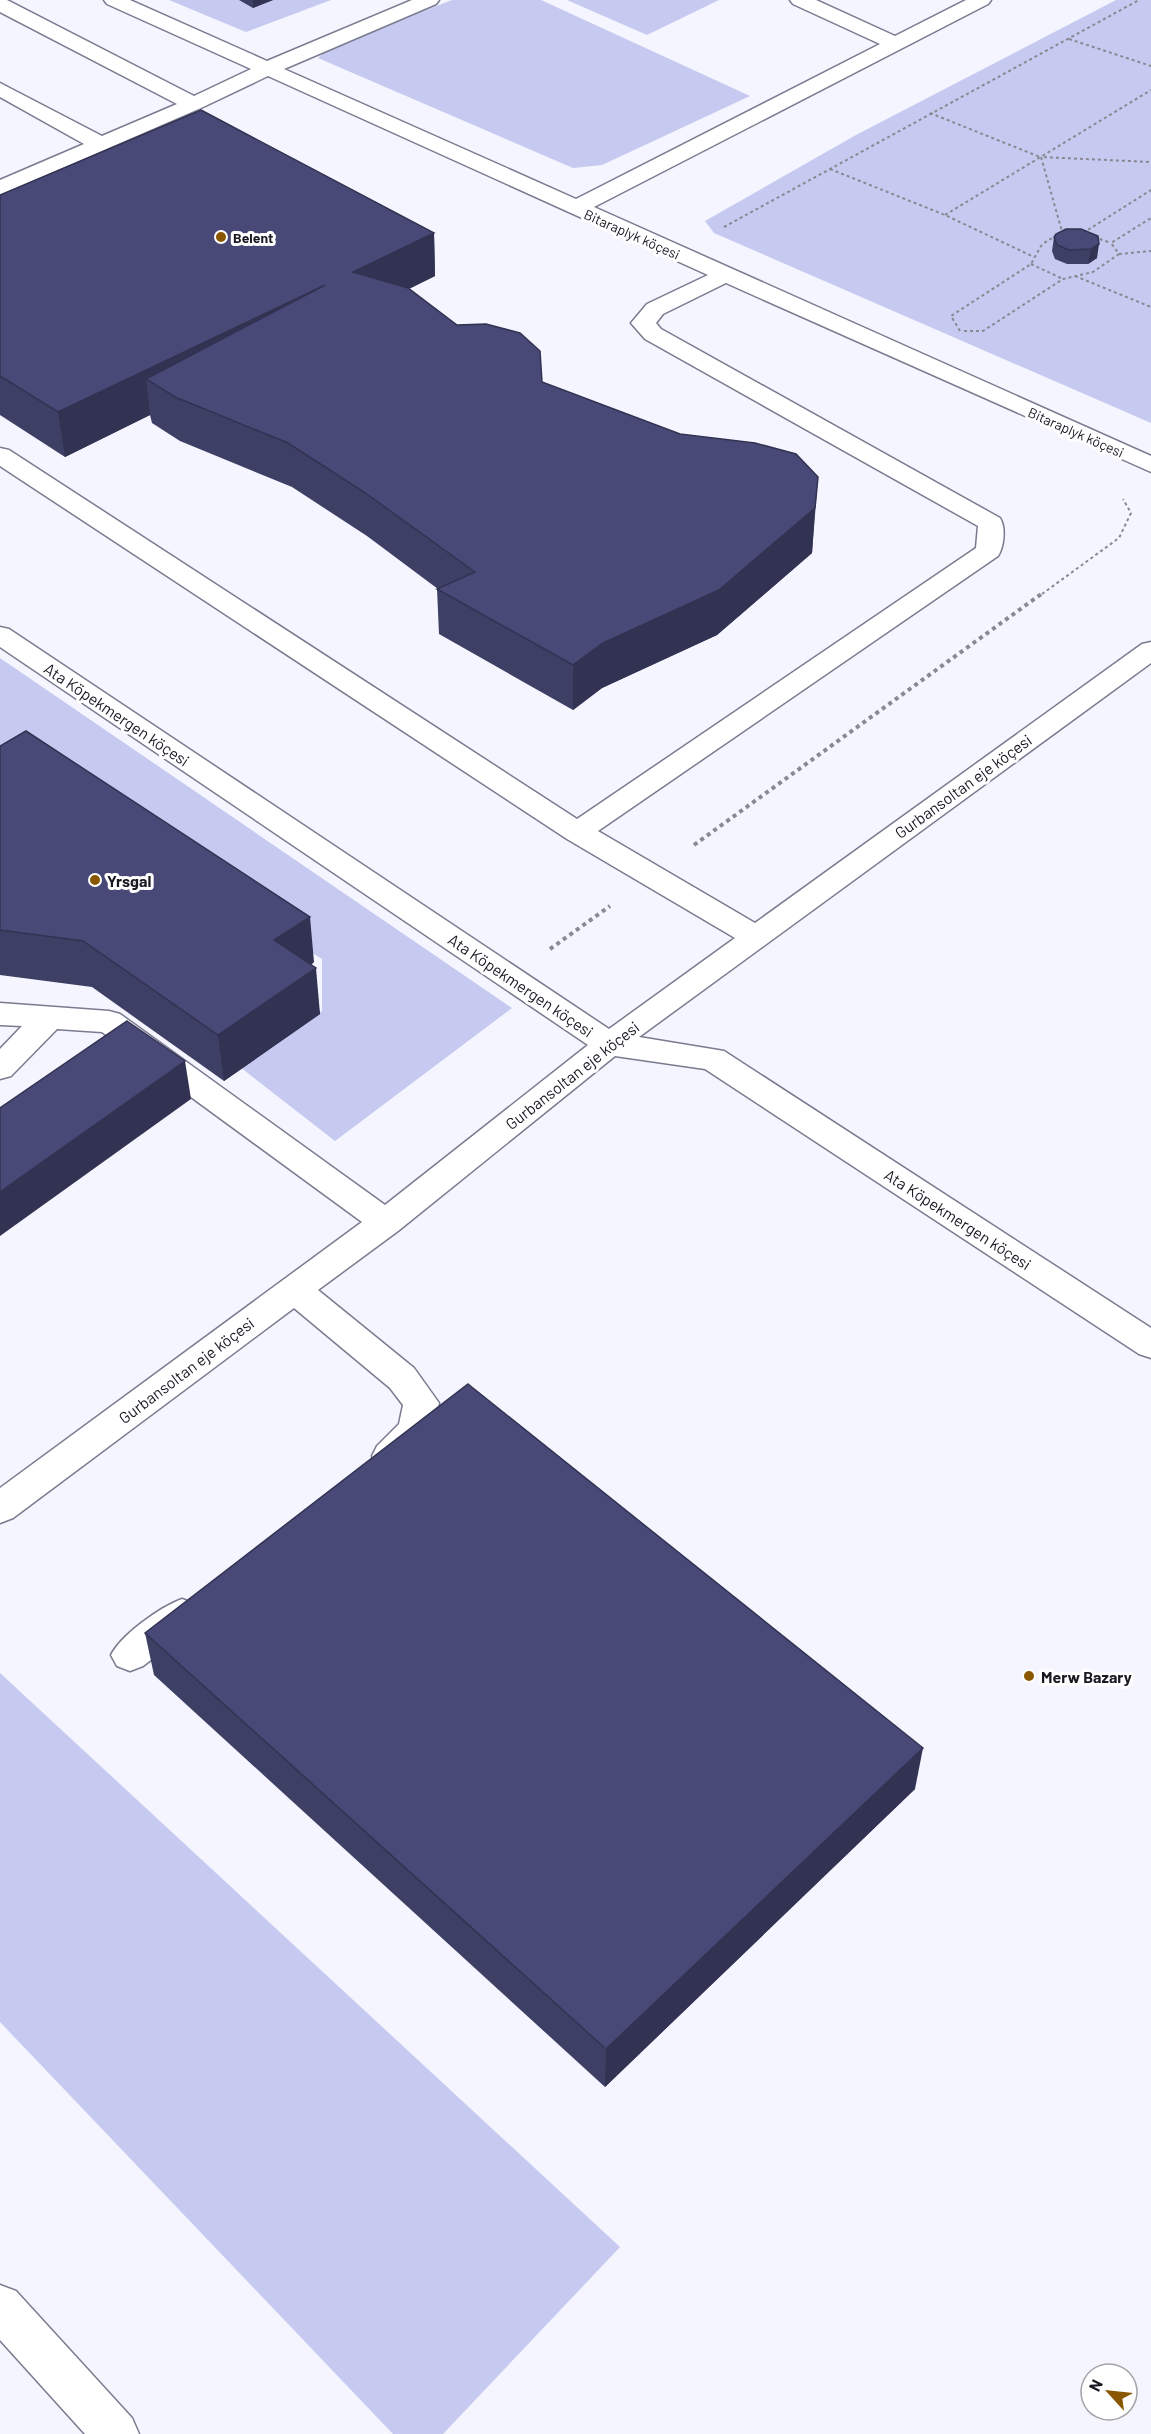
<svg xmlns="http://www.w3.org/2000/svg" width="1151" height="2434" font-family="Barlow,sans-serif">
<rect width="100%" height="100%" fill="#f4f5fe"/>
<g fill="#c6c9f0">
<polygon points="169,0 331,0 246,32"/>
<polygon points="452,0 541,0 750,96 602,165 573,168 318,58 328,48"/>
<polygon points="567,0 719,0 647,35"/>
<polygon points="1116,0 1151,0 1151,423 714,233 705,221 856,135"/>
<polygon points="0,658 512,1008 335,1141 240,1067 322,1011 322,959 35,776 0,797"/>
<polygon points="0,1673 620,2247 443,2434 393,2434 0,2022"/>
</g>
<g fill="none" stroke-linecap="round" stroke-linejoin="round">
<defs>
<g id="minor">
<path d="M0 0H7L194 96 251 69 107 4 104 0H130L267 61 412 0H439L436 4 284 69 576 199 880 44 793 4 790 0H816L895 36 966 0H991L988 4 594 207 1151 456V472L726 283 663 314 656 323 661 329 1000 518C1006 527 1004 547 998 556L598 831 755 923 1142 644 1151 642V663L639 1037 724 1051 1151 1328V1358L1139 1354 705 1069 615 1056 398 1231 318 1290 414 1368 439 1403 434 1430 428 1440 403 1466 390 1470 377 1466 372 1456 377 1446 399 1424 403 1405 390 1388 294 1308 13 1518 0 1523V1488L362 1222 102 1032 57 1029 11 1076 0 1079V1049L22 1026 0 1025V1003L109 1011 120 1014 385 1205 588 1045 0 647V627L9 629 609 1029 735 938 567 839 0 466V448L9 450 577 819 976 548 978 526 645 339 631 323 647 304 708 275 268 76 201 108 0 195V180L84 144 0 97V83L102 136 177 104 0 12Z"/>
<path d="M182 1599 195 1604 201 1615 195 1626 143 1666 130 1671 117 1666 111 1655C121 1635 160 1607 182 1599Z"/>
<polygon points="0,2285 16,2291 132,2418 139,2434 85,2434 0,2340"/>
</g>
</defs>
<use href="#minor" stroke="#797b8f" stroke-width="3"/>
<g stroke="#888991" stroke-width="2" stroke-dasharray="3 3" stroke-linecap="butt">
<polyline points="1069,39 1151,66"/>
<polyline points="930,113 1040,157"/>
<polyline points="830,169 945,215 1034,257"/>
<polyline points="945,215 1151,90"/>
<polyline points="724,227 1139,0"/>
<polyline points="1083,233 1151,190"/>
<polyline points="1063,235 1041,157 1151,162"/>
<polyline points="1094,237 1111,243"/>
<polyline points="1119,254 1151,251"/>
<polyline points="1031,264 1063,279"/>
<polyline points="1075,276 1151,307"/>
<polyline points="960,331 951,316 1031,264 1041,246 1048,240 1058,236"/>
<polyline points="964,331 983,331 1063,279 1093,272 1119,254 1111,243 1151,218"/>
<polyline points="1042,594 1119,538 1131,513 1123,499"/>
</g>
<g stroke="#888991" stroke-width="4" stroke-dasharray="4 4" stroke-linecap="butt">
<polyline points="694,845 1044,592"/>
<polyline points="550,949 610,906"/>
</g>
<use href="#minor" fill="#fff" fill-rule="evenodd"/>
</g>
<g fill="#3e3f65">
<polygon points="239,0 273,0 253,8"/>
<polygon points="0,195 434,233 435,276 409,289 457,325 542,382 680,434 818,477 812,553 717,635 602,688 573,710 439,634 437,589 438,589 367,536 292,487 180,441 152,423 150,415 65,457 0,415"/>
<polygon points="1081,229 1097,258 1088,264 1067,264 1055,259 1052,251 1054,237"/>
<polygon points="0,746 314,962 311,965 320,1014 224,1081 92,987 0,975"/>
<polygon points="145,1633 915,1789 605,2087 154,1675"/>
</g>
<g fill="#323353">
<polygon points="253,0 273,0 253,8"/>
<polygon points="434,233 435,276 355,315 353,272"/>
<polygon points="1099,244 1097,258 1088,264 1091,249"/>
<polygon points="325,285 146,379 150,415 65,457 58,412"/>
<polygon points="815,508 812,553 717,635 602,688 573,710 573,665 603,643"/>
<polygon points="310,917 314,962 279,986 274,940"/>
<polygon points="316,968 320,1014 224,1081 218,1035"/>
<polygon points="185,1061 191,1099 0,1236 0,1192"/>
<polygon points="923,1748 915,1789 605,2087 606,2049"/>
</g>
<g fill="#484976" stroke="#323353" stroke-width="1.5">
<polygon points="201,110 434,233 353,272 408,288 457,325 486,324 520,333 540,351 542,382 680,434 755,443 796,454 818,477 815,508 719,590 603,643 573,665 437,589 475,572 364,492 288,443 175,397 146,379 325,285 58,412 0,376 0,195"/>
<polygon points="1066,229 1081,229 1098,236 1099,244 1091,249 1069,250 1057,245 1054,237 1056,234"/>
<polygon points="26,731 310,917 274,940 316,968 218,1035 83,941 0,930 0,746"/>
<polygon points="127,1021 185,1061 0,1192 0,1108"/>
<polygon points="468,1384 923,1748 606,2049 145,1633"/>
</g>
<g fill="#895700" stroke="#fff" stroke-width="2">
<circle cx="221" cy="237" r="6"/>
<circle cx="95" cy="880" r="6"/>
<circle cx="1029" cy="1676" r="6"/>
</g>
<g text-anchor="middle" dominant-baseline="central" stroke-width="6" stroke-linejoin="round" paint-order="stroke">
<g font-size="14" fill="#181921" stroke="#fff">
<text transform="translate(632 234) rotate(24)">Bitaraplyk köçesi</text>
<text transform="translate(1076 432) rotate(24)">Bitaraplyk köçesi</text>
</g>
<g font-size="14" font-weight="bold" fill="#181921" stroke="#fff" text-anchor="start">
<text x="233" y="237">Belent</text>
</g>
<g font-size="16" fill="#181921" stroke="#fff">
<text transform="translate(117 714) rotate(34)">Ata Köpekmergen köçesi</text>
<text transform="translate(963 786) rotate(-36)">Gurbansoltan eje köçesi</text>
<text transform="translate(521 985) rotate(34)">Ata Köpekmergen köçesi</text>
<text transform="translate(572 1075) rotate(-38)">Gurbansoltan eje köçesi</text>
<text transform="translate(958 1219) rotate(33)">Ata Köpekmergen köçesi</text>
<text transform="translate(186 1370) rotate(-37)">Gurbansoltan eje köçesi</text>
</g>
<g font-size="16" font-weight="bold" fill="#181921" stroke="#fff" text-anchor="start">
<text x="107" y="880">Yrsgal</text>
<text x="1041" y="1676">Merw Bazary</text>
</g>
</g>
<g transform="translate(1109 2392) rotate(297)"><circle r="28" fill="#ffffff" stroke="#a3a3a6" stroke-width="1.5"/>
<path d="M0-4.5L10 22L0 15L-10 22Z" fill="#895700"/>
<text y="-9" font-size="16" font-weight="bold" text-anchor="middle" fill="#181921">N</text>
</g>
</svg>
